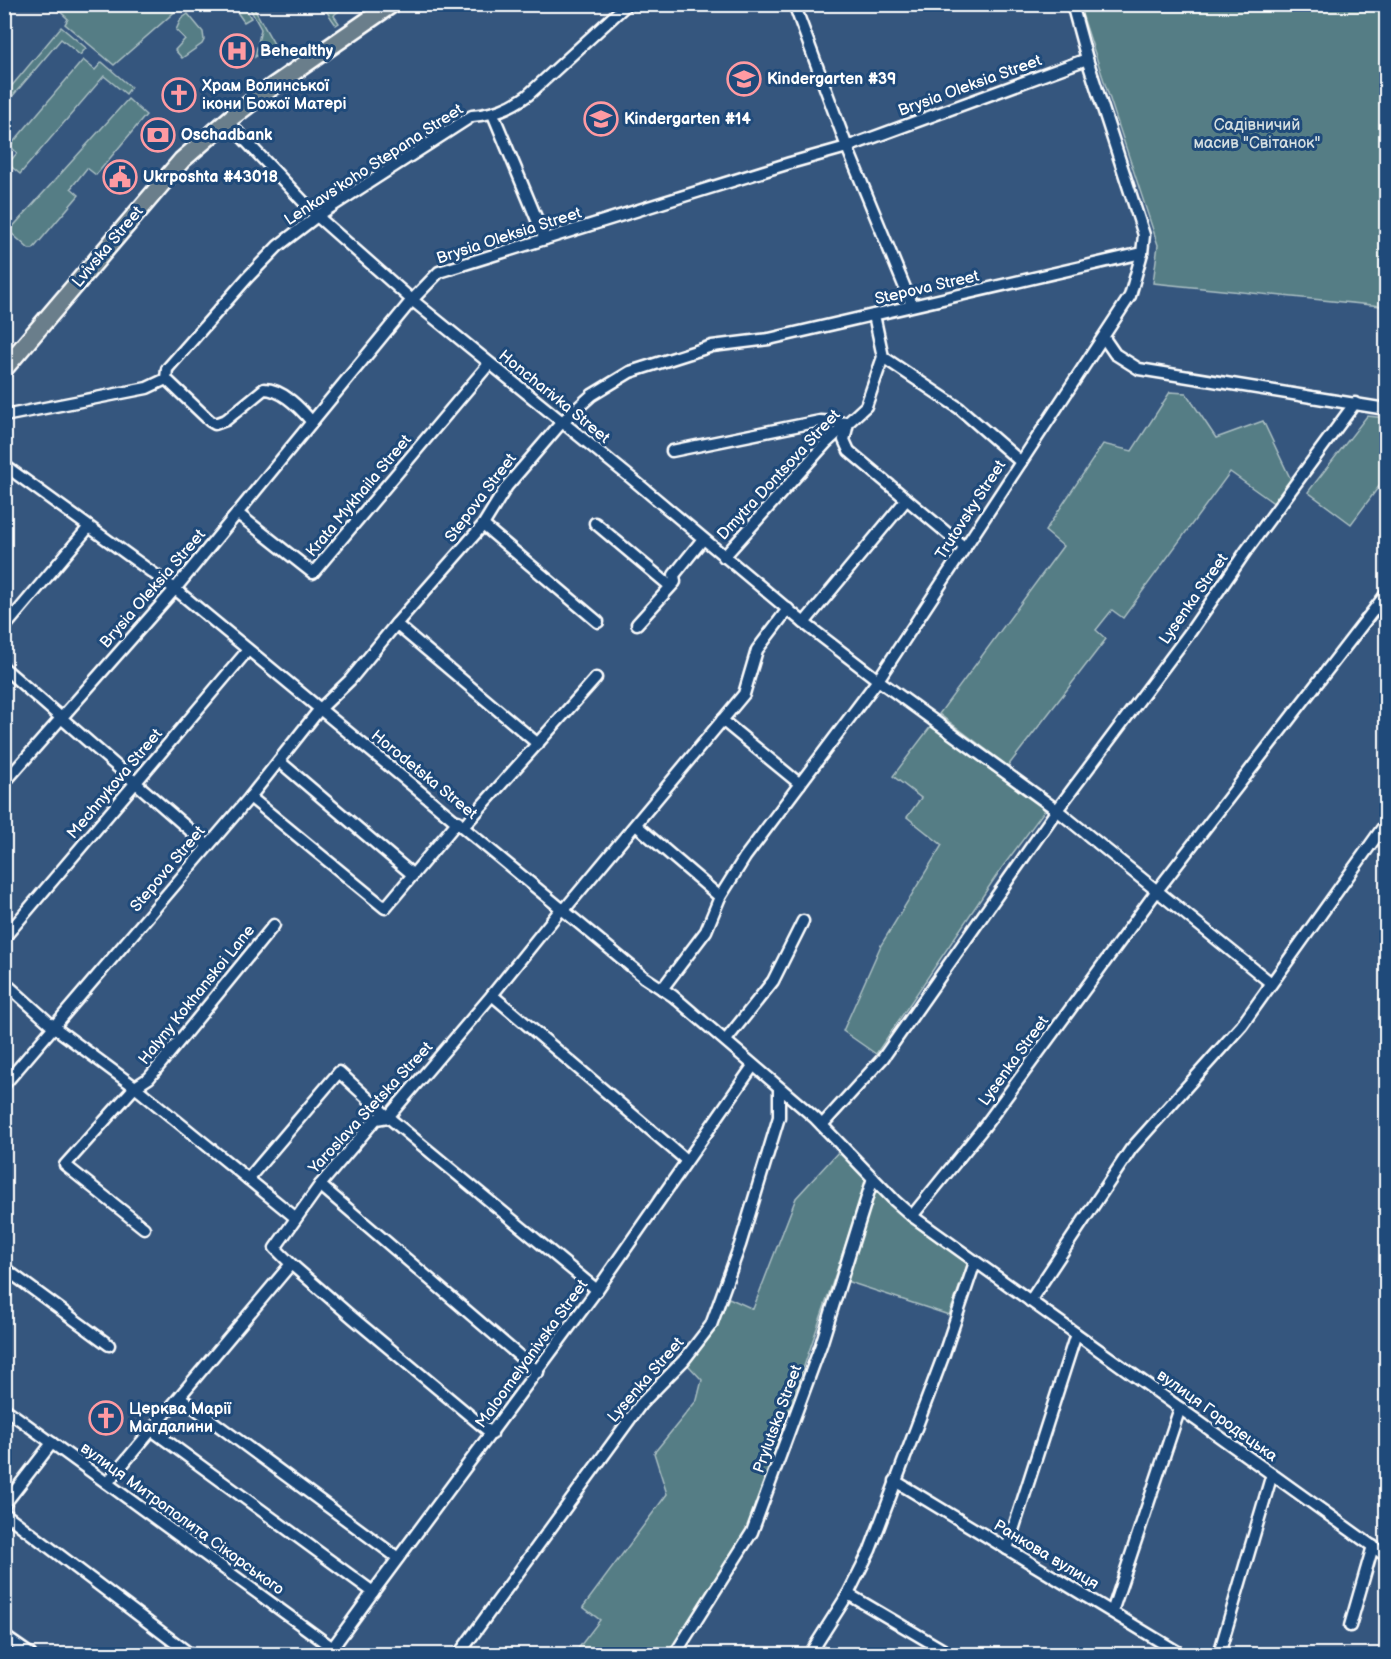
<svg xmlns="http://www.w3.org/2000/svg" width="1391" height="1659" font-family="'Balsamiq Sans',sans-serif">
<rect width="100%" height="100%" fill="#35567e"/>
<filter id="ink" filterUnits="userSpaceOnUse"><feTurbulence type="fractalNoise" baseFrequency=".0167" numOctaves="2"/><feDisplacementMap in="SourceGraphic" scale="12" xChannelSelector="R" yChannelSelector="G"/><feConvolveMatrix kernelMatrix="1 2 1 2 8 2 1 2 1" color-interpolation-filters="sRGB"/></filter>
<g filter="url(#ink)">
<g fill="#547d85" stroke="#aabec2" stroke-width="1.5">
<polygon points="53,5 52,5 180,5 179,8 114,65 65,24 68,19"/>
<polygon points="232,5 243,5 251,18 244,22"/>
<polygon points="248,5 252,5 274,44 255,57 261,29"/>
<polygon points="322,5 348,5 335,14 334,16 339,23 336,25"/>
<polygon points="1079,5 1386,5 1386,325 1381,325 1381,306 1153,283 1158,245"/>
<polygon points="188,14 203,32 204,40 202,44 182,58 175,50 185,39 176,30 181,19"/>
<polygon points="61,27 86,48 80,55 61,39 5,105 5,94"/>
<polygon points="83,60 95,70 102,62 131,87 126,94 104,76 20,174 8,164 17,153 10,146"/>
<polygon points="128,99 146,115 96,175 87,168 71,188 79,195 33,249 29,249 9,231"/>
<polygon points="1170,392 1186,393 1216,438 1263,421 1291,480 1275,504 1230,472 1123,618 1112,610 1096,630 1106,639 1008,766 939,714 1063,546 1045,531 1103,444 1132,451"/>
<polygon points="1367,416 1386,418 1386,477 1351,524 1308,492"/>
<polygon points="931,726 1045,810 1001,869 876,1054 843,1031 881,945 942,845 907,817 921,798 893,776"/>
<polygon points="840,1150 868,1179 748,1530 670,1654 574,1654 600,1620 583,1607 667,1494 654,1453 697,1400 702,1380 688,1365 714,1328 729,1298 753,1309 796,1198"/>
<path d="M874 1186C901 1217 935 1239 968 1263L949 1315 846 1281Z"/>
</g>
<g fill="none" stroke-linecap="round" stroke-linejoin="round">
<defs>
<g id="minor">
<polyline points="794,4 847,147 912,305"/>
<polyline points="493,114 545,239"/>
<polyline points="227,121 317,216 412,300 630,477 804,623 878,680 1057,810 1271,983"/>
<polyline points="1104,338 1115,354 1139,369 1386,409"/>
<polyline points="883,357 959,408 1021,462"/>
<path d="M166 379 210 421 215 424 226 420 264 389C283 389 301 409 312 422"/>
<path d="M4 416 147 388 166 379 167 369 247 278 278 246 317 216 472 116C494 114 510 108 528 95L625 6 624 4"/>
<polyline points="848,423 844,440 849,451 965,548"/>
<polyline points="672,451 820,421 848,423"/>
<polyline points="4,465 175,589 644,977 673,996 815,1118 895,1201 912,1216 1386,1556"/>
<polyline points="237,513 313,573 489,364"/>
<polyline points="595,523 670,586"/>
<polyline points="483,525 598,622"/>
<polyline points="724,557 826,443 866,406 883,357 874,315"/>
<polyline points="804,623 906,500"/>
<polyline points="396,624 538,744"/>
<polyline points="637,624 675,582 674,575 703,539"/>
<polyline points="4,628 89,527"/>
<polyline points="4,668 207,845"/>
<polyline points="722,720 800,784"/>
<polyline points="279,761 413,875"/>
<polyline points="4,783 175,589 412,300 439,272 790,163 847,147 1087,59"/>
<polyline points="250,797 385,908 458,821"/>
<polyline points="636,825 720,897"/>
<polyline points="464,826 596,678"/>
<polyline points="564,910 744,694 757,650 788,609"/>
<polyline points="4,938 248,650"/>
<polyline points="4,982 54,1027 135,1087 296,1218"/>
<polyline points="662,989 706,931 720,897 745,857 878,680 1130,296 1142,253 1144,235 1087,59 1072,4"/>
<polyline points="492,995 686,1160"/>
<polyline points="726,1040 773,981 803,921"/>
<polyline points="4,1085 250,797 319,710 350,680 396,624 483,525 507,486 562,422 592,395 630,372 712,346 769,339 1142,253"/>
<polyline points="822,1125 883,1058 1057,810 1191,631 1246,551 1355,403"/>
<polyline points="248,1179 339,1072 388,1117 597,1290"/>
<polyline points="320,1185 538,1372"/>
<polyline points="912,1216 984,1127 1156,892 1386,594"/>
<polyline points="144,1228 65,1165 135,1087 149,1078 274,925"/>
<polyline points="4,1268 109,1345"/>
<polyline points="1030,1301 1131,1149 1242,1025 1386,823"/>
<polyline points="181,1398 398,1558"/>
<polyline points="4,1408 341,1654"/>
<polyline points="153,1431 373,1592"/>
<polyline points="492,1434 353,1318 291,1264 275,1248 320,1185 376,1119 388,1117 492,995 562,908"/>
<polyline points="895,1481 1181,1654"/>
<polyline points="107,1483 291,1264"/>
<polyline points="4,1505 52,1443"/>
<polyline points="4,1513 190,1654"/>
<polyline points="1007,1549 1076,1334"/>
<polyline points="848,1594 950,1654"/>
<polyline points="1112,1612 1180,1408"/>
<polyline points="1350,1626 1373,1546"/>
<polyline points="4,1636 30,1654"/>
<polyline points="328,1654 373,1592 597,1290 753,1066"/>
<polyline points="459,1654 641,1404 684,1360 711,1325 740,1245 779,1117 779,1088"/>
<polyline points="675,1654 752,1532 821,1345 873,1178"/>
<polyline points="810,1654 848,1594 870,1550 944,1354 975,1262"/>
<polyline points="1219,1654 1272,1474"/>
</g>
<polyline id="primary" points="4,369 182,160 232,117 272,87 392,4"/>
</defs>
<use href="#minor" stroke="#fff" stroke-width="15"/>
<use href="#primary" stroke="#fff" stroke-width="21"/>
<use href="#minor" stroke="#1f4a7a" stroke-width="10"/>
<use href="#primary" stroke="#6b7e8b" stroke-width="16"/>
</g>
</g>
<defs>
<symbol id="hospital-ring" viewBox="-11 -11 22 22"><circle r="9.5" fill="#1f4a7a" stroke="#ff9aa2" stroke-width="1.5"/><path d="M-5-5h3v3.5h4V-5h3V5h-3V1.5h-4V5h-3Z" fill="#ff9aa2"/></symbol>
<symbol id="school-ring" viewBox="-11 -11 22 22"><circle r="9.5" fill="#1f4a7a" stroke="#ff9aa2" stroke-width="1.5"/><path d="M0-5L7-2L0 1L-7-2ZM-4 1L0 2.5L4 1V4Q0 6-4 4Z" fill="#ff9aa2"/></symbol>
<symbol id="church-ring" viewBox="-11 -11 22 22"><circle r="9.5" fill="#1f4a7a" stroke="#ff9aa2" stroke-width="1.5"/><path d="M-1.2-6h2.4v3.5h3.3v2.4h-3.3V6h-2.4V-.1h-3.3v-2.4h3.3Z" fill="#ff9aa2"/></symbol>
<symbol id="bank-ring" viewBox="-11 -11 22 22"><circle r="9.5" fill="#1f4a7a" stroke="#ff9aa2" stroke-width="1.5"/><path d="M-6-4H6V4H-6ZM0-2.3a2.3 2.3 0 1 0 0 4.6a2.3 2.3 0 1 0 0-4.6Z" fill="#ff9aa2"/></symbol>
<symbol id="civic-ring" viewBox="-11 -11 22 22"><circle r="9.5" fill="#1f4a7a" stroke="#ff9aa2" stroke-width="1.5"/><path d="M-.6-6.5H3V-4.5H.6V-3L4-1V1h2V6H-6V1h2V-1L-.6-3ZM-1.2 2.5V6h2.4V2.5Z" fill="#ff9aa2"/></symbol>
</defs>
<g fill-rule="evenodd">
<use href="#hospital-ring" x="218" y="32" width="38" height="38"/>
<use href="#school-ring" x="725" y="60" width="38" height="38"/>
<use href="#church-ring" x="160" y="76" width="38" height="38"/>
<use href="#school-ring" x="582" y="100" width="38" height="38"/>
<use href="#bank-ring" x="139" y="116" width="38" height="38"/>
<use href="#civic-ring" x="101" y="158" width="38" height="38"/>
<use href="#church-ring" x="87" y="1399" width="38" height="38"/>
</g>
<g text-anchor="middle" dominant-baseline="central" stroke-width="6" stroke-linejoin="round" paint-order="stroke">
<g font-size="16" font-weight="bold" fill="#fff" stroke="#1f4a7a" text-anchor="start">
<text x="260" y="51">Behealthy</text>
<text x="767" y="79">Kindergarten #39</text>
<text x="202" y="86">Храм Волинської<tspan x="202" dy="18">ікони Божої Матері</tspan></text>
<text x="624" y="119">Kindergarten #14</text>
<text x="181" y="135">Oschadbank</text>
<text x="143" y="177">Ukrposhta #43018</text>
<text x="129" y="1409">Церква Марії<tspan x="129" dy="18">Магдалини</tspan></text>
</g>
<g font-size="16" fill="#fff" stroke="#1f4a7a">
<text transform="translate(970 86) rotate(-20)">Brysia Oleksia Street</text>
<text transform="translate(374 165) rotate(-33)">Lenkavsʹkoho Stepana Street</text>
<text transform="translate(509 236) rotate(-18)">Brysia Oleksia Street</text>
<text transform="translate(108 247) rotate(-50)">Lvivska Street</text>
<text transform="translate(927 288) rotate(-13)">Stepova Street</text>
<text transform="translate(554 397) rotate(39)">Honcharivka Street</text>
<text transform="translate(779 475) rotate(-47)">Dmytra Dontsova Street</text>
<text transform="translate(359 496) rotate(-50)">Krata Mykhaila Street</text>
<text transform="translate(481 498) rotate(-53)">Stepova Street</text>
<text transform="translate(971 510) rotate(-57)">Trutovsky Street</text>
<text transform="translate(153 589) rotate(-49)">Brysia Oleksia Street</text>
<text transform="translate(1194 599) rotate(-55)">Lysenka Street</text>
<text transform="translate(424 775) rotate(39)">Horodetska Street</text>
<text transform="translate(115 784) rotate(-50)">Mechnykova Street</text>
<text transform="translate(168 869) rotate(-50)">Stepova Street</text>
<text transform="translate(197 995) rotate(-51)">Halyny Kokhanskoi Lane</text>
<text transform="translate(1014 1061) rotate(-54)">Lysenka Street</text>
<text transform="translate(371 1108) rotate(-47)">Yaroslava Stetska Street</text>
<text transform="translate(532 1354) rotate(-54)">Maloomelyanivska Street</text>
<text transform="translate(646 1380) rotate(-49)">Lysenka Street</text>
<text transform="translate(1217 1416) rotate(36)">вулиця Городецька</text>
<text transform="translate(778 1419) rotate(-70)">Prylutska Street</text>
<text transform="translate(182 1519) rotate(36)">вулиця Митрополита Сікорського</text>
<text transform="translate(1046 1555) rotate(31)">Ранкова вулиця</text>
</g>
<g font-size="16" fill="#d4dee0" stroke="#1f4a7a">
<text x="1257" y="125">Садівничий<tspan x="1257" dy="18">масив "Світанок"</tspan></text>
</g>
</g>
<rect width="1391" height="1659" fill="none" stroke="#1f4a7a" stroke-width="24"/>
<rect x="12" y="12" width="1367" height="1635" fill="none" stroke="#fff" stroke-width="2" filter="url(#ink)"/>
</svg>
